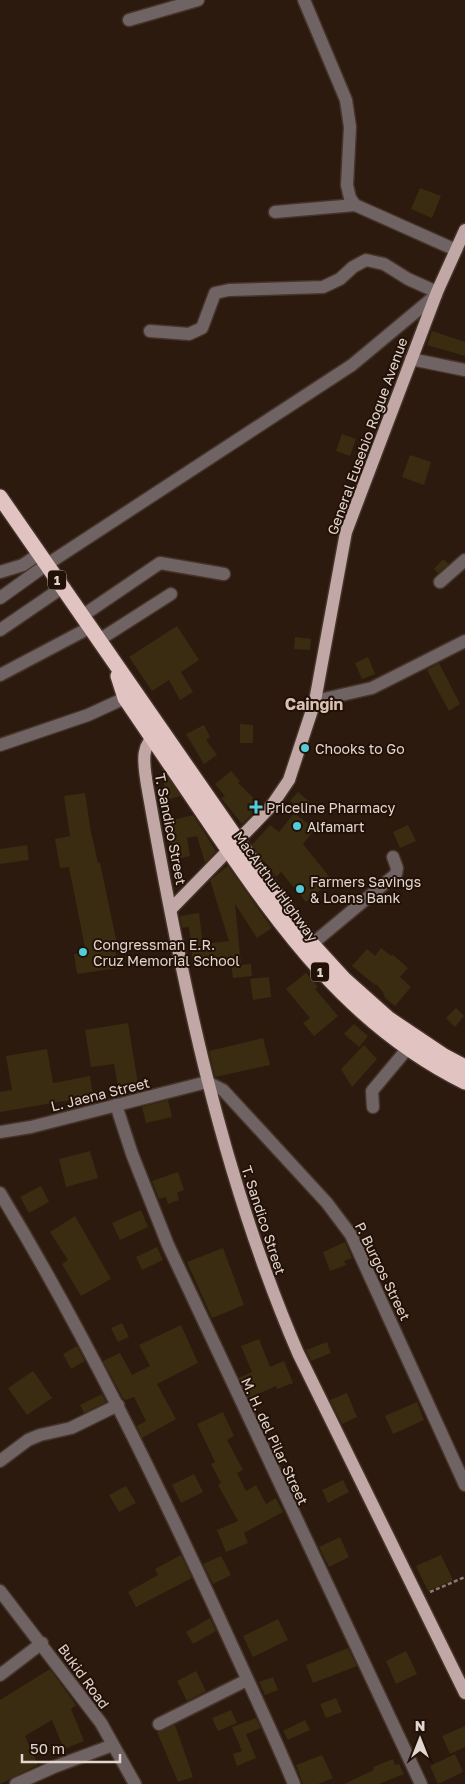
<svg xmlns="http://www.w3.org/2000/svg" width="465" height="1784" font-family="'Golos Text',sans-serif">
<rect width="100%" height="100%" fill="#2c1a0f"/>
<g fill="#392c10">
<polygon points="420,188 441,196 432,218 411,209"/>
<polygon points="432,331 465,342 465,356 427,345"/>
<polygon points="342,434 356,439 350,456 336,451"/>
<polygon points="410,455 431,462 424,485 402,477"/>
<polygon points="443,559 449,564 438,573 434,569"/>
<polygon points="177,626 199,660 181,672 193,692 180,700 169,680 152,691 129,657"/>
<polygon points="295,637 311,639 310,650 294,649"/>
<polygon points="368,657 375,674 362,679 355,663"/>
<polygon points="439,663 460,704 449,711 427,670"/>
<polygon points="240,724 253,725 253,743 240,743"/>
<polygon points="204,725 210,737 206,740 217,755 204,764 186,734"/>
<polygon points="162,769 172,783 181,796 166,800"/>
<polygon points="231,771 240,781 238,783 261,805 242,824 221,798 225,796 215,784"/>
<polygon points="298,792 310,802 303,811 290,801"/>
<polygon points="85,793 91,832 98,863 100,863 117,944 114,944 118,968 77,974 74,954 86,953 69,867 60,868 55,839 70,836 64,796"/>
<polygon points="294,813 315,829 303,844 332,880 306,902 281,872 276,877 252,845 270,825 279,832"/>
<polygon points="193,815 216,851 205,863 197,836 187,838 190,856 173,860 165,822"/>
<polygon points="408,825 416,841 400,848 393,832"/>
<polygon points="27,845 29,860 0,864 0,849"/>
<polygon points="228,866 272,928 257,938 235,904 241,965 251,964 252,976 233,978 231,963 193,967 189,927 182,928 180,916 199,913 203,944 229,941 210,880"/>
<polygon points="381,948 391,956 392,954 408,968 400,977 411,987 395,1006 385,998 383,992 376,984 375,985 352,966 367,949 375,956"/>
<polygon points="306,973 318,987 315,989 338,1016 314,1036 303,1023 310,1018 286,989"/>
<polygon points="269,977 271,997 253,1000 250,979"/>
<polygon points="456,1008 464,1016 455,1027 446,1018"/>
<polygon points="128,1023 139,1090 119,1093 114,1064 91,1067 85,1030"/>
<polygon points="354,1024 368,1036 359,1047 344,1034"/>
<polygon points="263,1038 270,1065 215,1077 209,1051"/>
<polygon points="364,1045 377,1059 352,1087 341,1069"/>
<polygon points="47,1049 53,1083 90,1076 93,1096 0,1112 0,1092 12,1090 6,1056"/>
<polygon points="168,1100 172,1117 146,1123 142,1107"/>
<polygon points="90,1151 98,1178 66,1187 59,1159"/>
<polygon points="178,1172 184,1190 177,1193 179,1200 168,1204 166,1197 159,1199 152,1181"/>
<polygon points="41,1186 49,1202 29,1213 20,1197"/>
<polygon points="141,1210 148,1227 120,1240 112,1223"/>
<polygon points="75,1216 111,1279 81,1296 62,1264 68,1260 50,1232"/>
<polygon points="345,1242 352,1258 344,1261 346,1265 330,1271 323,1252"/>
<polygon points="157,1247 163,1260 142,1270 136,1257"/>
<polygon points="223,1248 244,1305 212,1318 187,1262"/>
<polygon points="122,1323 129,1337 118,1342 111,1328"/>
<polygon points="181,1325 198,1363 157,1384 176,1419 142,1438 137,1426 146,1421 134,1397 126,1400 123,1398 103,1361 120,1353 132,1375 150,1366 139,1345"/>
<polygon points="259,1339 270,1367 284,1361 293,1383 277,1389 276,1386 249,1398 239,1378 252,1372 241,1346"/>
<polygon points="327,1342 331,1353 311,1361 306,1350"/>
<polygon points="77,1346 85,1361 71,1369 63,1354"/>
<polygon points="33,1371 52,1398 27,1415 8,1388"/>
<polygon points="347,1393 357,1417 342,1424 330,1400"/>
<polygon points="102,1394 106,1402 84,1413 80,1405"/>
<polygon points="417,1402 424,1420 393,1434 385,1416"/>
<polygon points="223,1412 234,1436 227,1440 243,1470 237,1473 246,1491 256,1485 266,1504 276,1498 283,1512 244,1533 248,1543 226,1552 217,1530 238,1521 218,1485 221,1483 211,1464 215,1462 197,1424"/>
<polygon points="194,1474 203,1492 181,1503 172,1485"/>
<polygon points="343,1480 349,1492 328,1503 322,1490"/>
<polygon points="126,1486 136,1503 119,1512 109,1495"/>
<polygon points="340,1537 349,1557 329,1567 319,1547"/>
<polygon points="181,1555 192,1578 136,1607 128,1592 158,1575 155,1569"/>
<polygon points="441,1555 453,1580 428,1591 416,1566"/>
<polygon points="221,1556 231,1575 213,1584 203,1564"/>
<polygon points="210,1618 216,1631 193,1644 186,1632"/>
<polygon points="278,1619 288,1640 253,1657 243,1636"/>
<polygon points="348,1648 357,1666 313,1683 306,1665"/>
<polygon points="406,1651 417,1674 396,1684 386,1661"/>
<polygon points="50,1669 76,1705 71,1709 84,1741 64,1749 52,1720 25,1736 38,1765 0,1784 0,1700"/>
<polygon points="196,1671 206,1691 187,1701 177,1681"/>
<polygon points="273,1677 278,1690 265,1695 259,1682"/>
<polygon points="336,1698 342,1712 326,1718 320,1704"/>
<polygon points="231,1710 237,1723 218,1731 212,1718"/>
<polygon points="256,1718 261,1728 246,1734 256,1758 237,1766 233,1754 242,1751 232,1727"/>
<polygon points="305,1720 310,1730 288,1740 283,1731"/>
<polygon points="175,1725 193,1777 178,1782 157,1732"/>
<polygon points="465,1726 465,1747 450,1754 442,1736"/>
<polygon points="455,1754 463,1772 438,1784 430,1766"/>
<polygon points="322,1755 333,1778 318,1784 303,1784 296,1765"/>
<polygon points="393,1759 395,1765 399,1764 404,1774 379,1784 344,1784 374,1770 373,1767"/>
</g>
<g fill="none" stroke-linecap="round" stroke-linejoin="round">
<defs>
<g id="minor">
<polyline points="304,0 346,100 350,127 347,185 350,198 355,205 456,250"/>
<polyline points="129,20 198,0"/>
<polyline points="275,212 355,205"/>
<polyline points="150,331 189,334 202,328 215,293 229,290 323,287 340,279 353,267 366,260 384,264 408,279 437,292"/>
<polyline points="411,359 465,370"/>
<polyline points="0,572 23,565 39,554"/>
<polyline points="440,582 465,560"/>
<polyline points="0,598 46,565 352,365 436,295"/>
<polyline points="82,616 160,563 224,574"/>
<polyline points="0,630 63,587"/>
<polyline points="99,640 171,594"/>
<polyline points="0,675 89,628"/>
<polyline points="315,701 372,688 465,641"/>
<polyline points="0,745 88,715 125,698"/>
<polyline points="306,949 396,874 397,868 393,857"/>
<polyline points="116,1105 132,1154 168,1245 421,1784"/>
<polyline points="373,1107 372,1091 413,1042"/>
<polyline points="0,1132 31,1127 207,1082 223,1090 327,1203 351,1235 465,1485"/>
<path d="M0 1193C84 1332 155 1478 223 1626 247 1679 272 1731 294 1784"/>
<polyline points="0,1461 28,1440 40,1435 71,1428 118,1405"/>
<polyline points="0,1591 101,1723 135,1784"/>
<polyline points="0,1675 42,1643"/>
<polyline points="159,1724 247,1680"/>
<polyline points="16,1784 54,1767 113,1745"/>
</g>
<g id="major">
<path d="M159 732C139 745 144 764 147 785 181 978 220 1172 298 1353L465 1693"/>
<polyline points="171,909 253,825 272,805 289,780 315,701 346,532 437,292 465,230"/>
</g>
<g id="highway">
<polyline points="0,497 261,874 312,944 344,979 389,1019 444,1056 465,1067"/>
<path d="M118 676 125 698C154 740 183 783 212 826 282 929 350 1025 465 1082"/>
</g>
</defs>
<use href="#minor" stroke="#46342a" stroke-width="15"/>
<use href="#major" stroke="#46342a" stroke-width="15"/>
<use href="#highway" stroke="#46342a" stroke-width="18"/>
<polyline stroke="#897a71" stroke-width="2.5" stroke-dasharray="4 2.5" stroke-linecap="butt" points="430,1592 465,1577"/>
<use href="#minor" stroke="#6f6363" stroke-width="12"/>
<use href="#major" stroke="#c1a8a7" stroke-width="12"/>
<use href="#highway" stroke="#e1c3c2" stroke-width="15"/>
</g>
<g fill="#53cbdb" stroke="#221107" stroke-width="2">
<circle cx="305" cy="748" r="5"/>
<path d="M253.5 799.5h5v5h5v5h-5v5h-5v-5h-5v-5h5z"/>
<circle cx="297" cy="826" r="5"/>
<circle cx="300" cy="889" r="5"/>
<circle cx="83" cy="952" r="5"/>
</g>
<g text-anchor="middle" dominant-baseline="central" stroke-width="4" stroke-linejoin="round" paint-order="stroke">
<g fill="#221107" stroke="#a99b93" stroke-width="1">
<rect x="48" y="570.5" width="18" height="19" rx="4"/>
<rect x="311" y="962.5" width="18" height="19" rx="4"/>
</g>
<g font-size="12" font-weight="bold" fill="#e3d6cf">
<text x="57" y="580">1</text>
<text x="320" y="972">1</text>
</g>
<g font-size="14" fill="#e3d6cf" stroke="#221107">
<text transform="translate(367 436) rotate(-70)">General Eusebio Rogue Avenue</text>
<text transform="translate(171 829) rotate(79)">T. Sandico Street</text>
<text transform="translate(276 886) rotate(54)">MacArthur Highway</text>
<text transform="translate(100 1094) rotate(-14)">L. Jaena Street</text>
<text transform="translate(264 1220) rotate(72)">T. Sandico Street</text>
<text transform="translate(383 1271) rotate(64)">P. Burgos Street</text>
<text transform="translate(275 1441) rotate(65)">M. H. del Pilar Street</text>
<text transform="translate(84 1676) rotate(54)">Bukid Road</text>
</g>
<g font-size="14" fill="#e3d6cf" stroke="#221107" text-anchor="start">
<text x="315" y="748">Chooks to Go</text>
<text x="266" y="807">Priceline Pharmacy</text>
<text x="307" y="826">Alfamart</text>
<text x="310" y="881">Farmers Savings<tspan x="310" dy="16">&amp; Loans Bank</tspan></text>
<text x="93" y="944">Congressman E.R.<tspan x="93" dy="16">Cruz Memorial School</tspan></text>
</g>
<g font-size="16" font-weight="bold" fill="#dac1b4" stroke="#221107">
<text x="314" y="704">Caingin</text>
</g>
</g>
<g transform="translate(420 1739)" stroke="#221107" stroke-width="4" paint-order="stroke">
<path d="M0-4L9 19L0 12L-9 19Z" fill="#e3d6cf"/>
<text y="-8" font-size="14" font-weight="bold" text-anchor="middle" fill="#e3d6cf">N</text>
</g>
<path d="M22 1754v8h98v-8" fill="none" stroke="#e3d6cf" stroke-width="2.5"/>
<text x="30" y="1754" font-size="15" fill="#e3d6cf" stroke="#221107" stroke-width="4" paint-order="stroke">50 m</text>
</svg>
